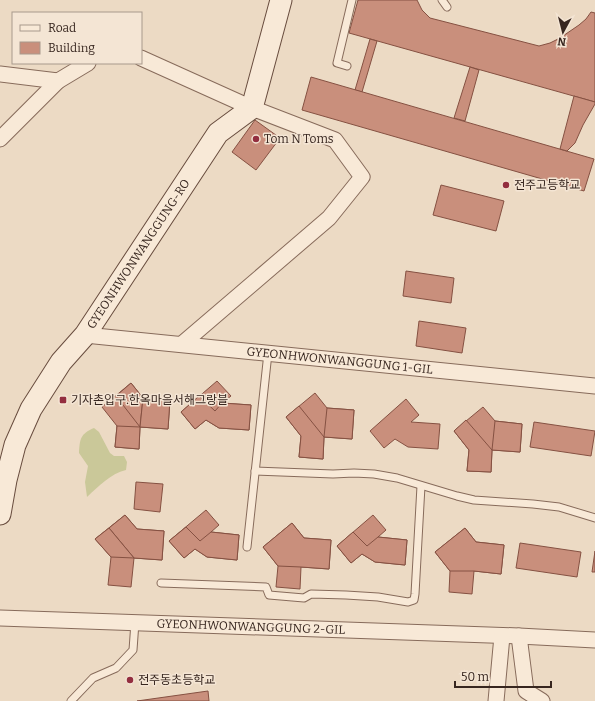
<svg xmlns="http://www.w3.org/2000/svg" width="595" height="701" font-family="Bitter,'Noto Sans KR',serif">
<rect width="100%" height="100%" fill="#ecdac4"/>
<path fill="#cac899" d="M94 428 99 432 110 453 114 456H124L127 462 126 470C110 474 99 486 87 497L85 482 88 466 79 453C80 439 80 434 94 428Z"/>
<g fill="#c98f7c" stroke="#855142">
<polygon points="358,0 417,0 422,10 430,18 539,46 550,43 560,38 579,25 586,19 591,12 595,13 595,102 349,33"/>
<polygon points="370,39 377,41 362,92 355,90"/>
<polygon points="470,67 479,70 465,121 454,118"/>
<polygon points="311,77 594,159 584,191 302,110"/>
<polygon points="574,96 595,102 595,104 583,125 575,143 567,151 560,149"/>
<polygon points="255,120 280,138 256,170 232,152"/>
<polygon points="441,185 504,201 496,231 433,215"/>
<polygon points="406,271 454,278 451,303 403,296"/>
<polygon points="419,321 466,328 462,353 416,346"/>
<polygon points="217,381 231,396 222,403 251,405 249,430 219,428 206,420 195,429 181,412"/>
<polygon points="131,383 143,398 170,400 168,429 140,427 139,449 115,447 117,426 102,407"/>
<polygon points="131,383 143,398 140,427 116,396"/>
<polygon points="315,393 327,408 354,410 352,439 324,437 323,459 299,457 301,436 286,417"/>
<polygon points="199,396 215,411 222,403 251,405 249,430 219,428 206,420 195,429 181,412"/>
<polygon points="143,398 170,400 168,429 140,427"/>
<polygon points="406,399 419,415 411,422 440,424 438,449 408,447 395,439 384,448 370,431"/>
<polygon points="299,406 324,437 323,459 299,457 301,436 286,417"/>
<polygon points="483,407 495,421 522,424 520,452 492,450 491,472 467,471 469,450 454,431"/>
<polygon points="327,408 354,410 352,439 324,437"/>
<polygon points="466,420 492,450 491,472 467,471 469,450 454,431"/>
<polygon points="495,421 522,424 520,452 492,450"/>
<polygon points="534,422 595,431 591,456 530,447"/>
<polygon points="117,426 140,427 139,449 115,447"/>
<polygon points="136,482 163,484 160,512 134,509"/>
<polygon points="206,510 219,525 211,532 239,535 237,560 207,557 195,549 184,558 169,541"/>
<polygon points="125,515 137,529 164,531 162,560 134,558 131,587 108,585 111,557 95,539"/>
<polygon points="125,515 137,529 164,531 162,560 134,558 109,528"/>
<polygon points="373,515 386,530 378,537 407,540 405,565 375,562 362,554 351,563 337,546"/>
<polygon points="292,523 304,538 331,540 329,569 301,567 300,589 276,587 278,566 263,547"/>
<polygon points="292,523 304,538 331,540 329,569 301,567 278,566 263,547"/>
<polygon points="186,527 200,541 211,532 239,535 237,560 207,557 195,549 184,558 169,541"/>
<polygon points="109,528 134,558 111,557 95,539"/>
<polygon points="465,528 476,542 504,545 501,574 474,571 472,594 449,592 450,571 435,552"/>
<polygon points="465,528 476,542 504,545 501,574 474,571 450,571 435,552"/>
<polygon points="353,532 367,546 378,537 407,540 405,565 375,562 362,554 351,563 337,546"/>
<polygon points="520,543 581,552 577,577 516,568"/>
<polygon points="595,551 595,572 592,572"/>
<polygon points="208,691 209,701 137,701"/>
</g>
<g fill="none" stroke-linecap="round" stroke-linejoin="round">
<defs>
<g id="lane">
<polyline points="442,0 447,7"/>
<polyline points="347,66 337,63 352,0"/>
<polyline points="255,471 333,474 354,473 374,474 397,478 457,496 474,500 533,504 559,507 595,518"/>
<polyline points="247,547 268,353"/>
<polyline points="161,583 266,587 269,595 304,598 311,594 346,595 378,597 408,602 414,600 415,594 421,486"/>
<polyline points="71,701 93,678 116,668 133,650 135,622"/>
</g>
<g id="street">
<polyline points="141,58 252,108 335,140 362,177 329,218 182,344"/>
<polyline points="0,74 58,81"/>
<polyline points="0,139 58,81 88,63"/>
<path id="s1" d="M85 335 595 386"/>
<path id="s2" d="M0 618 519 636 595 640"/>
<polyline points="519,636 526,691 542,701"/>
<polyline points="496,701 502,636"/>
</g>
<g id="secondary">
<path id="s3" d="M0 514 6 480 15 445 31 409 61 362 85 335 218 133 252 108 281 0"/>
</g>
</defs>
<use href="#lane" stroke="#876b5b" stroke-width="9"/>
<use href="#street" stroke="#876b5b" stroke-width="17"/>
<use href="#secondary" stroke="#684c3e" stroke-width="23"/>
<use href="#lane" stroke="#f8e9d7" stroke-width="7"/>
<use href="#street" stroke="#f8e9d7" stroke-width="15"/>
<use href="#secondary" stroke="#f8e9d7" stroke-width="21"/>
</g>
<g fill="#932e3f" stroke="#f4e5d4" stroke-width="1.5">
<circle cx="256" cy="139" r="4"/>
<circle cx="506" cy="185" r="4"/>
<rect x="59" y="396" width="8" height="8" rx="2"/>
<circle cx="130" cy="680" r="4"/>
</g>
<g text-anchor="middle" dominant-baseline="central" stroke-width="3" stroke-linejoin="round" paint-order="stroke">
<g font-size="12" fill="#37261f" stroke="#f4e5d4" text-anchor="start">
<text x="264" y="139">Tom N Toms</text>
<text x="514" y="185">전주고등학교</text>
<text x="71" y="400">기자촌입구.한옥마을서해그랑블</text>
<text x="138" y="680">전주동초등학교</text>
</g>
<g font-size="12" fill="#37261f" stroke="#f4e5d4">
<text stroke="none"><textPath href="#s3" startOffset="299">GYEONHWONWANGGUNG-RO</textPath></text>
<text stroke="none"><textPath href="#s1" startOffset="256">GYEONHWONWANGGUNG 1-GIL</textPath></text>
<text stroke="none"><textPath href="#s2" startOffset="251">GYEONHWONWANGGUNG 2-GIL</textPath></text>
</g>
</g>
<rect x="12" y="12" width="130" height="52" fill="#f4e5d4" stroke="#a8998c"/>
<rect x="20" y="25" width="20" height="6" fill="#f8e9d7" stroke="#a8998c"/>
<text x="48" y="32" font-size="12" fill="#37261f">Road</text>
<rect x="20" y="42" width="20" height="12" fill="#c98f7c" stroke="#a8998c"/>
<text x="48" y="52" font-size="12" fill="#37261f">Building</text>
<g transform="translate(563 32) rotate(187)" stroke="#f4e5d4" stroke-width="3" paint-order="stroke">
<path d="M0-3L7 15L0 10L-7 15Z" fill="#37261f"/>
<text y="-6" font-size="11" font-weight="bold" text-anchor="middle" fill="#37261f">N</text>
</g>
<path d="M455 681v6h96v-6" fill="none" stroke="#37261f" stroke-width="2"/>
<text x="461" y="681" font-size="12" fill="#37261f" stroke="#f4e5d4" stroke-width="3" paint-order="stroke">50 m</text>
</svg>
